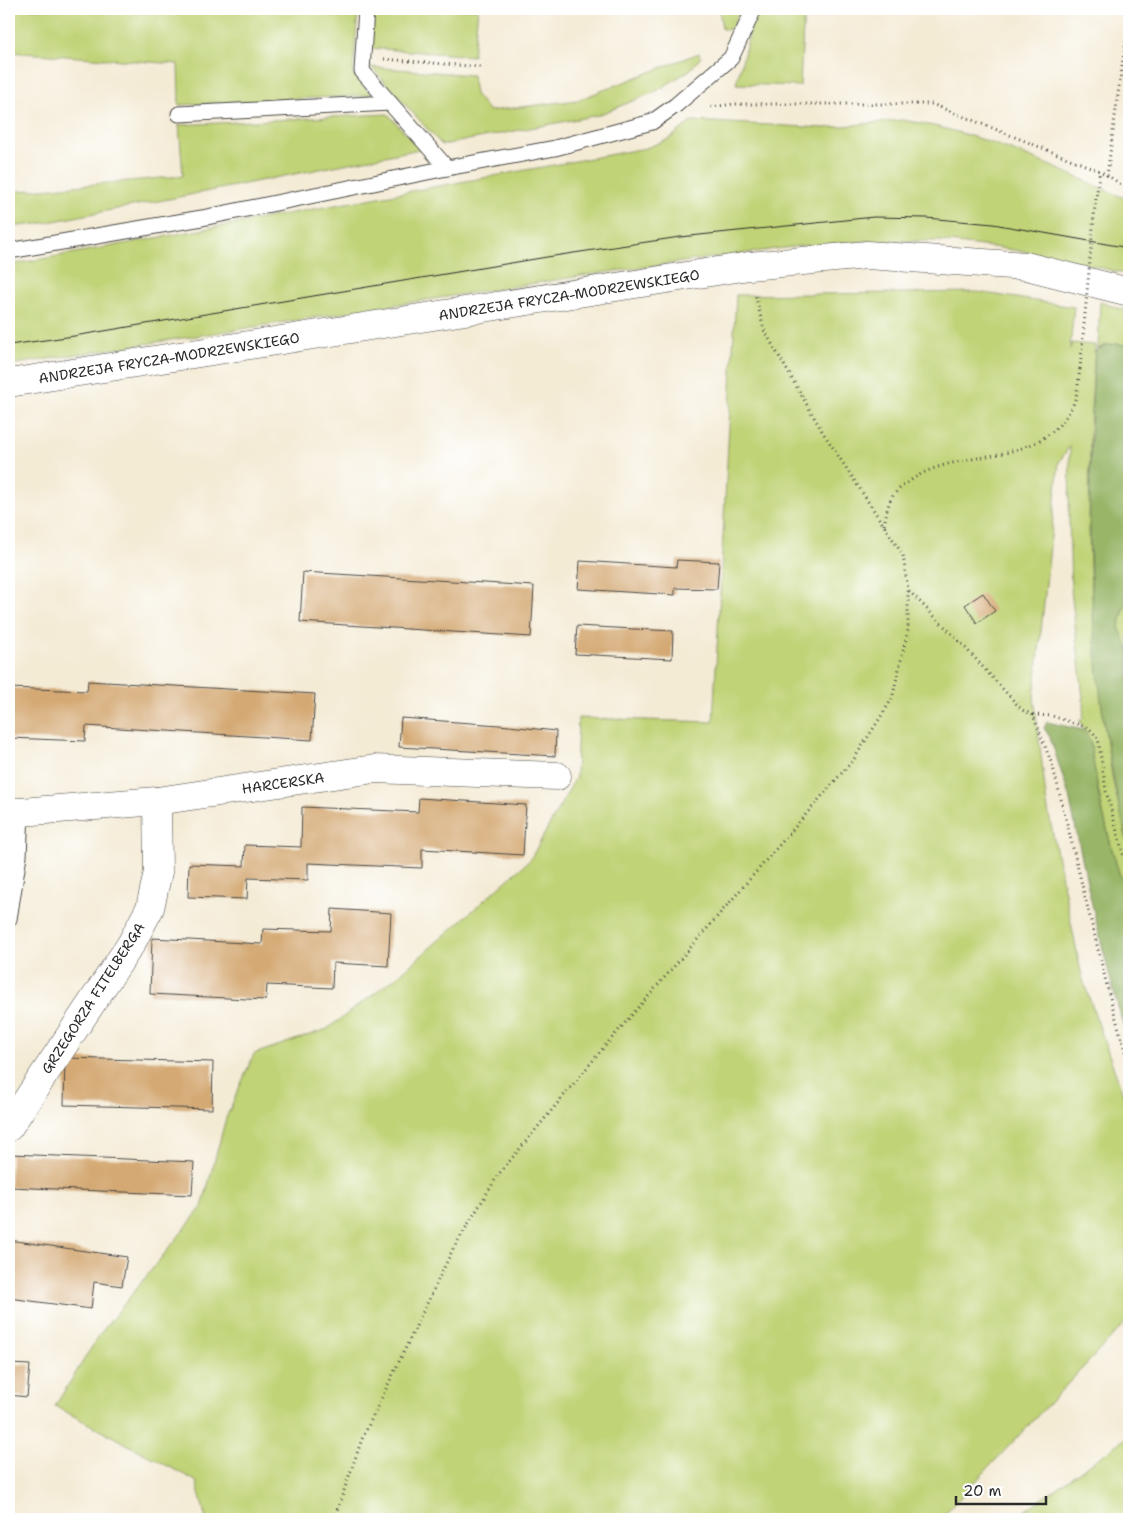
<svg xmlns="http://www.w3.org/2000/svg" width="1138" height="1528" font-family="'Shantell Sans',sans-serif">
<rect width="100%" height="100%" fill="#fff"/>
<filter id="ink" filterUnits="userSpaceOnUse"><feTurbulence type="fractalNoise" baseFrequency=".02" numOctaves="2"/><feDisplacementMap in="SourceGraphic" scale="10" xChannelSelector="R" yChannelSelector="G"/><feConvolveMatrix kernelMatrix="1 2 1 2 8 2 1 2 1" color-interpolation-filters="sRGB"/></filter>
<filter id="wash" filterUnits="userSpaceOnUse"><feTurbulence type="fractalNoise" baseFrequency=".0096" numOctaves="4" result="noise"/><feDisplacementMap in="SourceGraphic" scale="20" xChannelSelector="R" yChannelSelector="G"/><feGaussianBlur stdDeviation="1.12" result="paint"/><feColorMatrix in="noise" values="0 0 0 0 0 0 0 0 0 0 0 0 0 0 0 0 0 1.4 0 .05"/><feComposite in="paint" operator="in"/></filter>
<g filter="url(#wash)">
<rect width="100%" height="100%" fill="#f4ebd5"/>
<g fill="#c0d376" stroke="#767f50">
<polygon points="9,9 358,9 353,74 372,95 179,105 178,64 9,52"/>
<polygon points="374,9 478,9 473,56 370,48"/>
<polygon points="719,9 741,9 733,26 728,30 722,29"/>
<polygon points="756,9 804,9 800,86 736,84"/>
<polygon points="699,53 701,57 690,70 655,92 598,115 442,145 371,67 472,75 475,94 489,111 578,100"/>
<polygon points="388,114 420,149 169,199 38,224 9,227 9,192 183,176 179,125"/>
<path d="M902 120C982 132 1055 168 1129 200V275L1060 257 1000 248 939 241H869L799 246 594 274 9 365V265L646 148 669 139 692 121 825 128Z"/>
<path d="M978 292 1074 307 1070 349 1072 343 1095 345 1090 426 1089 527 1090 572 1103 717 1113 782 1129 848V906C1111 852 1098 797 1090 741 1086 732 1083 730 1080 720L1083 718 1084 707 1071 589 1069 520 1070 446 1059 462 1034 697 1047 805 1082 977 1129 1112V1319L940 1519H206L196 1481 55 1406 100 1334 202 1207 226 1118 254 1054 327 1029 398 976 530 860 576 777 578 718 713 722 736 295Z"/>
<polygon points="1100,302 1129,312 1129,345 1106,345 1098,349"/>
<polygon points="1129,591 1129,654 1119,627"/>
<polygon points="1129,1436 1129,1519 1015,1519 1016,1517"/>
</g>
<g fill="#98b567" stroke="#627049">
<path d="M1116 344 1129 345V423L1123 444 1129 470V591L1119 627 1129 650V848C1120 815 1114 781 1108 748 1086 616 1087 484 1095 351L1106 345Z"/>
<polygon points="1047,722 1083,730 1087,734 1090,741 1099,797 1111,846 1129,906 1129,1046 1110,978 1090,896 1069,796 1050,737 1044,728"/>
</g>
<g id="blocks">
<g fill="#d4a973">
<polygon points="677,560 719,562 717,589 675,588 675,595 578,589 580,561 676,567"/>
<polygon points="303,572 534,586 531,637 300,622"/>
<polygon points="983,593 995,611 977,623 965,605"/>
<polygon points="577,626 673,631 672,659 575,654"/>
<polygon points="88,681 315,694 312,740 86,726 85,741 9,738 9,688 87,691"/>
<polygon points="401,718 499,725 556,731 555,756 399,747"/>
<polygon points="419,798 526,805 523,855 422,849 422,868 308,863 308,880 248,878 247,899 188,897 189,864 244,866 245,845 301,847 302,807 418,812"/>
<polygon points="332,909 391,913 388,966 333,963 332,988 267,985 266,1000 150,994 152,938 262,944 263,929 331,931"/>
<polygon points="65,1058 213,1062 212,1109 64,1105"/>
<polygon points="11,1154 194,1162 192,1195 10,1187"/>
<polygon points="9,1240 127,1257 122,1286 94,1282 91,1309 9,1298"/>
<polygon points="9,1364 30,1365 27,1397 9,1395"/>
</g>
</g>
</g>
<g filter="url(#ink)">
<use href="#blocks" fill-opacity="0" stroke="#494844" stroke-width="1"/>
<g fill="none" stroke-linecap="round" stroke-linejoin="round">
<defs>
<g id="lane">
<polyline points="366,9 362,71 447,168"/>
<polyline points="179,114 390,103"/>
<polyline points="9,251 202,218 447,168 555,148 652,122 676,105 731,58 754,9"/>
<polyline points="9,919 19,856 21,812"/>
</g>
<g id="street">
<polyline points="9,812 21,812 157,801 374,769 557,776"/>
<polyline points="9,1127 131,944 150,908 158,872 157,801"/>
</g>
<polyline id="secondary" points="9,383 749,266 867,255 1026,266 1129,292"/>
</defs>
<use href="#lane" stroke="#494844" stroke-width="17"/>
<use href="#street" stroke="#494844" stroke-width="29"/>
<use href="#secondary" stroke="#494844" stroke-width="29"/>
<g stroke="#494844" stroke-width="3" stroke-dasharray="1 4" stroke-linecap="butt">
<polyline points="384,59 481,67"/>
<polyline points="711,107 734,104 932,104 1100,171 1129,189"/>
<polyline points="1107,176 1121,72 1129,23"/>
<polyline points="1095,205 1100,171"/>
<path d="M884 525C886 516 887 507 891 499 895 492 900 488 907 483 957 444 1037 472 1072 407 1078 396 1078 381 1080 369"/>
<polyline points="909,591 961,643 1022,710 1033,715 1053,767 1109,994 1129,1065"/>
<polyline points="1033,715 1052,716 1089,728 1098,738 1106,791 1129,875"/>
<polyline points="1105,1514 1112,1519"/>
<polyline points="334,1519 362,1439 453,1249 498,1175 605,1046 854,759 892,699 908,630 908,590 903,555 822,431 764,330 755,294"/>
</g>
<use href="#lane" stroke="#fff" stroke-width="15"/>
<use href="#street" stroke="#fff" stroke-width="28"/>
<use href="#secondary" stroke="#fff" stroke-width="28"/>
<polyline stroke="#2b2b2b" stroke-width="1" points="9,345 74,336 547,257 680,237 874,217 926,218 993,224 1129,248"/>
<polyline stroke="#494844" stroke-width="3" stroke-dasharray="1 4" stroke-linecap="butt" points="1080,369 1095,205"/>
</g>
</g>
<g text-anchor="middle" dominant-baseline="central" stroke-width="5" stroke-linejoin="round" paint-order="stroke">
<g font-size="14" fill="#2b2b2b" stroke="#fff">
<text transform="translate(569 295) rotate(-9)">ANDRZEJA FRYCZA-MODRZEWSKIEGO</text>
<text transform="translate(169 358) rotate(-9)">ANDRZEJA FRYCZA-MODRZEWSKIEGO</text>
<text transform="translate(283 783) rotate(-8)">HARCERSKA</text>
<text transform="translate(93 998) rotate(-57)">GRZEGORZA FITELBERGA</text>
</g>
</g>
<rect width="1138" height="1528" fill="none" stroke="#fff" stroke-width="30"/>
<path d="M956 1496v8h90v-8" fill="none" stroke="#2b2b2b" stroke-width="2.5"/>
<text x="963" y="1496" font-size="15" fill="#2b2b2b" stroke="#ffffff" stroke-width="4" paint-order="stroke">20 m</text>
</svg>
